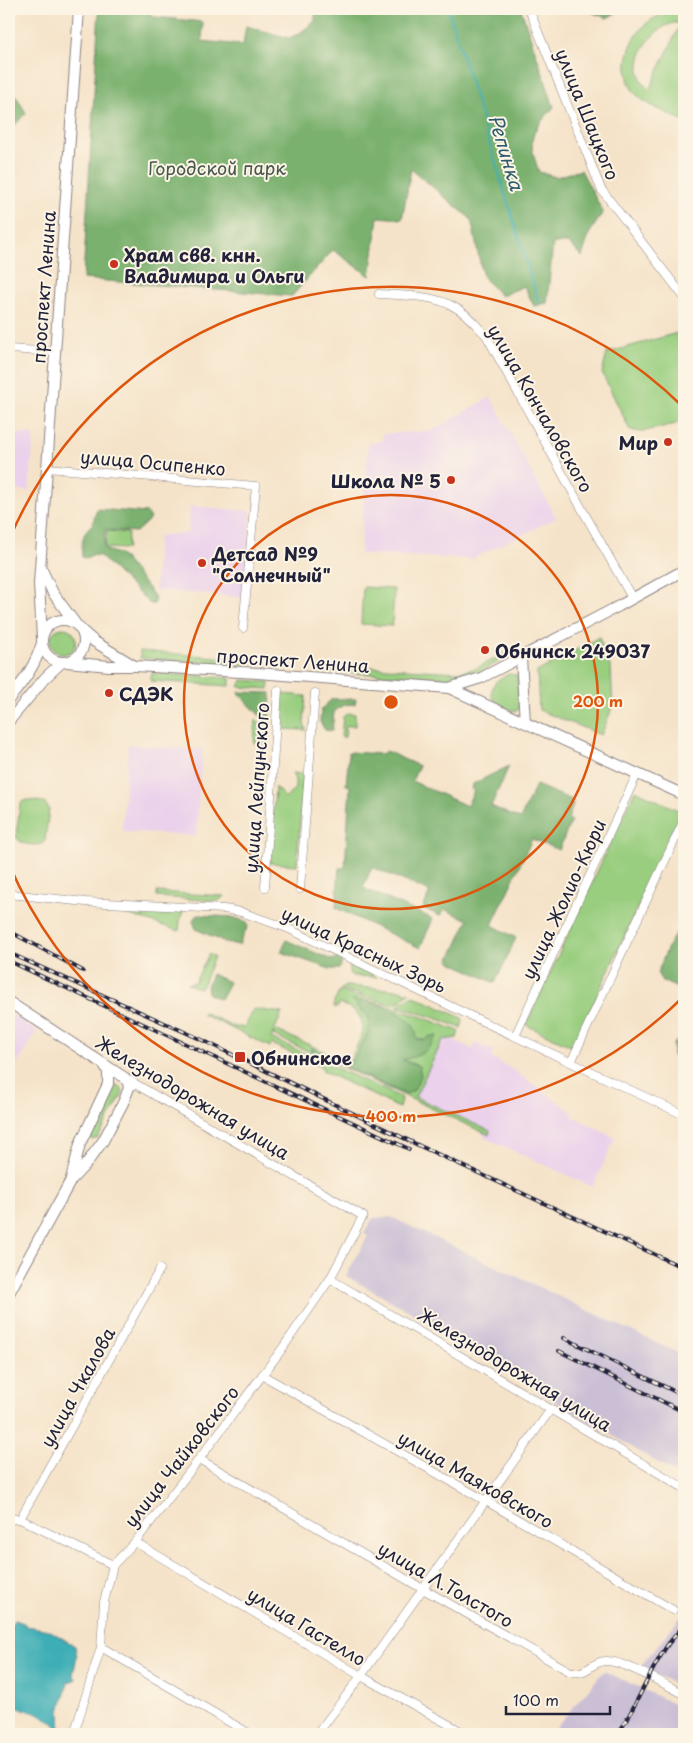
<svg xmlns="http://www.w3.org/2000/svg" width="693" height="1743" font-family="'Playpen Sans',sans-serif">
<rect width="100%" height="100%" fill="#fcf5e5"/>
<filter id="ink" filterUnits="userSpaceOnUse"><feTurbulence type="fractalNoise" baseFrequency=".02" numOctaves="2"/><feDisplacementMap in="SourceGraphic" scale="10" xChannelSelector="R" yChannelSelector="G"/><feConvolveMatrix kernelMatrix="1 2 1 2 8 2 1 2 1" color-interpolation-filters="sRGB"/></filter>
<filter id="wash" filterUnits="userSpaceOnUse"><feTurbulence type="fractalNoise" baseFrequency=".0096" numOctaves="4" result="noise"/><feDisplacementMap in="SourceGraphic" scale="20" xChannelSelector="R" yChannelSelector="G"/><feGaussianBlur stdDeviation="1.12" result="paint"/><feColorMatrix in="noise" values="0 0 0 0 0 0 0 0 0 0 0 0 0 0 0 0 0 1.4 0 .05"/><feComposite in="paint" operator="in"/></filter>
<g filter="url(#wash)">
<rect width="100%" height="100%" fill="#f5e3c9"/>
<g fill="#ebd1eb">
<polygon points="491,397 556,518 471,559 360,554 368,443 382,442 383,434 431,431"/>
<polygon points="9,405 11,405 9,433 34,435 29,491 9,490"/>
<polygon points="190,506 251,511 244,594 241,597 155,590 158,536 188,533"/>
<polygon points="128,745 202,750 196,836 122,831"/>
<polygon points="9,1012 37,1031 9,1077"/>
<polygon points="451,1039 473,1049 476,1043 494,1051 491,1057 513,1070 572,1112 572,1116 615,1138 593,1187 485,1138 478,1126 415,1097 443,1040"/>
</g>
<g fill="#cbbfd5">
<polygon points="391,1217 684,1356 684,1478 537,1391 539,1383 346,1276 368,1236 364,1233 373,1218"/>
<polygon points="684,1613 684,1688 640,1667"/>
<polygon points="604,1671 684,1709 684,1734 550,1734"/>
</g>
<g fill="#99ce7f" stroke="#5e785d" fill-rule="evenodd">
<path d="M676 11 684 14V121C670 114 643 104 634 92 620 72 628 41 645 25 653 17 664 14 676 11ZM674 23H681L649 90C625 68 648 29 674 23Z"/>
<polygon points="9,218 14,218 10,279 9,279"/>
<polygon points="684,331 684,422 641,432 630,430 602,373 607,353"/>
<polygon points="107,531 128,533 127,549 105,548"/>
<polygon points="363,587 394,589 392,626 361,624"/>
<circle cx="63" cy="641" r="13"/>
<polygon points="599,637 611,669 613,706 601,735 539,710 537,672"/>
<polygon points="517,647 517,652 480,672 456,678 331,672 335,665 458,672 477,668"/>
<polygon points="140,651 253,660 252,663 247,665 140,658"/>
<polygon points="152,673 230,678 230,686 150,681"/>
<path d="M509 674 516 675 518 679 519 708 517 711H513C508 708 500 705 495 701 489 696 492 684 498 680 501 677 506 676 509 674Z"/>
<polygon points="242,680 269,682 269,689 239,687"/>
<polygon points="282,694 306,696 304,723 306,730 279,729"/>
<polygon points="347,713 355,714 355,726 346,726 345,737 341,737 343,717"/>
<polygon points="256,719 268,730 267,744 254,743"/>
<polygon points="292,773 303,774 297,865 270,863 275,787 286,798 295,788 295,780"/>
<polygon points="635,790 682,812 573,1047 526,1025"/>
<path d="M27 800 44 802 49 809 45 840 42 844C34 846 19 845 16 836L20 805 23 801Z"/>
<polygon points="157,892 225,896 218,901 157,897"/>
<polygon points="125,908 183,911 180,921 179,931 124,913 122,911"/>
<polygon points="209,954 214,957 202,986 199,988 187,984 195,982"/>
<polygon points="350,966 355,966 377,977 353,976 349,973"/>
<polygon points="345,986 400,990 409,993 401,1001 392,1005 341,989"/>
<path d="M340 991 419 1016 459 1031 457 1038 443 1040 415 1097 490 1131 489 1135 273 1035 275 1030 349 1062C361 1038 375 1015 340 1004L337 1008 334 1007V1002Z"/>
<polygon points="412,996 419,998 462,1018 463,1022 461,1028 441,1020 397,1006"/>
<polygon points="254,1009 282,1013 271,1038 400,1097 401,1100 399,1108 323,1071 323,1068 272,1044 270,1047 202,1014 203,1012 237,1028 238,1026 242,1028 245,1026"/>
<polygon points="115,1086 121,1087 123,1093 98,1138 92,1140 90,1134 112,1088"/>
</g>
<g fill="#7ab16e" stroke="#4e6a54">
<path d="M99 9H144L155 17 203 22 202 41 243 45 246 26 289 38 300 33 315 21V9H521L554 107C530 133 527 138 539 172L556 177 581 170 603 212 589 234 582 257 569 243H553L547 303 534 306 524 286 501 296 483 277 471 219 411 169 402 219 378 217 370 276 333 250 292 296 83 279Z"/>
<polygon points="583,9 623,9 607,18"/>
<polygon points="9,80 10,85 26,113 9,131"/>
<path d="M97 509 147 513 150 519 136 532 105 530 104 549 118 554 125 559 154 596 155 601 154 604H150L100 556 92 555 86 558 82 557C81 547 82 531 92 525Z"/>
<polygon points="239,692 271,693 269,725 239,694"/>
<polygon points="332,699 356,699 355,704 343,705 334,712 332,731 325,730 320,722 321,709"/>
<polygon points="386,751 419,766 412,781 467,806 474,790 471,789 473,784 509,766 491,806 520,819 536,785 572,800 573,805 568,819 571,821 559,850 532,839 492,925 516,938 495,983 449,961 468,920 444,909 440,916 423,908 430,892 372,867 363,888 433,919 420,948 336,908 339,868 345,868 350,786 346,785 349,752 382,754"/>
<polygon points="199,915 232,917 247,922 248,926 239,945 224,942 196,929 193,921 195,917"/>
<path d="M684 926V991L662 981 657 973C664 959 670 934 684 926Z"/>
<polygon points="286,940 332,960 337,957 342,962 339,969 330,969 281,952"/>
<polygon points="212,974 229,982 221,999 208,994 207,986"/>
<path d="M352 1000C371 1001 399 1009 412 1024 415 1027 416 1034 417 1039L425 1040 430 1036H437C427 1053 422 1055 403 1060L419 1066 421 1076 413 1091 405 1094 313 1053 311 1048 351 1063 367 1035 369 1019Z"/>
<polygon points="684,1036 684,1048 677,1058 673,1056 673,1044"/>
</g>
<path fill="#3daeb5" stroke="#306878" d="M14 1620 24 1623 26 1626 49 1630 75 1646 77 1657 73 1674 76 1679 68 1683 60 1711 61 1732 57 1733V1727C45 1714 25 1709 9 1706V1629Z"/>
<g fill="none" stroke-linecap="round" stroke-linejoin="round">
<polyline stroke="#3daeb5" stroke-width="2" points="448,9 539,303"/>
</g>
</g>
<g filter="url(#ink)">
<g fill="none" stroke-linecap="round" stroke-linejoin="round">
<defs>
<g id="minor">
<polyline points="529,9 601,189 684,297"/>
<path d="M379 294C410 296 442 294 466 315 473 321 479 329 486 335L582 509 632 598"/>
<polyline points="9,349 55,352"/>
<polyline points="47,468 256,486 243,628"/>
<polyline points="265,887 278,690"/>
<polyline points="300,889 315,693"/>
<polyline points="9,894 86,902 224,909 241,912 287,928 471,1016 684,1115"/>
<polyline points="515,1036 637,774"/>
<polyline points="571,1062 684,820"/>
<polyline points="330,1279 684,1488"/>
<polyline points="262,1375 486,1501 673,1610"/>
<path d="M199 1459 423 1589 569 1671C587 1677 590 1662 605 1661 621 1659 668 1686 684 1694"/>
<polyline points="9,1519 20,1519 113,1565"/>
<polyline points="20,1519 160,1269"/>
<polyline points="135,1542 361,1676 466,1734"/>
<polyline points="101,1647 250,1734"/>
<polyline points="74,1734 101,1647 104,1602 113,1565 135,1542 197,1462 282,1349 330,1279 363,1216 125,1078"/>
<polyline points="317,1734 361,1676 551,1409"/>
</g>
<g id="major">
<polyline points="41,568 53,593 75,623"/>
<circle cx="63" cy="641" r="21"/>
<polyline points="81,630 95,642 133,665"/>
<polyline points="42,638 39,583 79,9"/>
<polyline points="521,658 525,722"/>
<polyline points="67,662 109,666 135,666 258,673 449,688 684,795"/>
<polyline points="449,688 481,678 619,606 684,570"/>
<path d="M9 699C24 681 35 666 42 643"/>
<polyline points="9,721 45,678 62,662"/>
<polyline points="9,1002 125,1078 128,1083 129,1088 123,1103 103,1141 86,1164 71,1180 9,1293"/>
<polyline points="71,1179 80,1144 108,1084 108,1072 104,1064"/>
</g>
</defs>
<use href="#minor" stroke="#8c8282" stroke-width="9"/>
<use href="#major" stroke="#8c8282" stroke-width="12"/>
<use href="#minor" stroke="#fff" stroke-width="8"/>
<use href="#major" stroke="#fff" stroke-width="10"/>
<defs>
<g id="rail">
<polyline points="9,931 83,971"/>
<polyline points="9,953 198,1038 420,1146 684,1268"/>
<polyline points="9,961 409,1149"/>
<polyline points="564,1338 684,1396"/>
<polyline points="559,1351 684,1412"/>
<path d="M618 1734C637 1705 649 1671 669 1643 674 1637 679 1631 684 1625"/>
</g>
</defs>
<use href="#rail" stroke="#22223b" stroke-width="4"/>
<use href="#rail" stroke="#fcf5e5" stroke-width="2" stroke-dasharray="5.5" stroke-linecap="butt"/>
</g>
</g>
<g fill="none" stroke="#de560e" stroke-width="2.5">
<circle cx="391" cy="702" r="207"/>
<path d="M682 998A415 415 0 0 1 9 864M9 540A415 415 0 0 1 682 406"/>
</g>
<g fill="#c8321e" stroke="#fcf5e5" stroke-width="2">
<circle cx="114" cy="264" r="5"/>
<circle cx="668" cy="442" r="5"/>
<circle cx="451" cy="480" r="5"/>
<circle cx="202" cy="563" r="5"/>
<circle cx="485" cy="650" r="5"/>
<circle cx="109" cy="693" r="5"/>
<rect x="234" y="1051" width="12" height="12" rx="2.5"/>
</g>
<g text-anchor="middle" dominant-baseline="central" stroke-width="4" stroke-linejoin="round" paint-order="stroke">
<g font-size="18" fill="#22223b" stroke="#fcf5e5">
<text transform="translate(588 114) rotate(68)">улица Шацкого</text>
<text transform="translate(43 287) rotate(-86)">проспект Ленина</text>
<text transform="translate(541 408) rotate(60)">улица Кончаловского</text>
<text transform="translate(153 462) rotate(5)">улица Осипенко</text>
<text transform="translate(293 660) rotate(4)">проспект Ленина</text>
<text transform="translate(256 788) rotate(-86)">улица Лейпунского</text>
<text transform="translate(563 899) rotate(-65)">улица Жолио-Кюри</text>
<text transform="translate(364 949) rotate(25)">улица Красных Зорь</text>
<text transform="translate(193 1097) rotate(31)">Железнодорожная улица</text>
<text transform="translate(515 1369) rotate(31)">Железнодорожная улица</text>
<text transform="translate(77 1387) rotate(-61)">улица Чкалова</text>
<text transform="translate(181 1456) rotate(-52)">улица Чайковского</text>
<text transform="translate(476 1479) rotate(30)">улица Маяковского</text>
<text transform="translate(446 1584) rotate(30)">улица Л.Толстого</text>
<text transform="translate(307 1626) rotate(31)">улица Гастелло</text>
</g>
<g font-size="18" fill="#46564f" stroke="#fcf5e5">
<text x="217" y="167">Городской парк</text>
</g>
<g font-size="18" font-weight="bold" fill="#22223b" stroke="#fcf5e5" text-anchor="start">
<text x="124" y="254">Храм свв. кнн.<tspan x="124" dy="21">Владимира и Ольги</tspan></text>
<text x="658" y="442" text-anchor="end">Мир</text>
<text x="441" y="480" text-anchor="end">Школа № 5</text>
<text x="212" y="553">Детсад №9<tspan x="212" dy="21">"Солнечный"</tspan></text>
<text x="495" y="650">Обнинск 249037</text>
<text x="119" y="693">СДЭК</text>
<text x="251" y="1057">Обнинское</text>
</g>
<g font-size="19" font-style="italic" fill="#2d5a6c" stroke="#fcf5e5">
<text transform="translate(507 152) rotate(73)">Репинка</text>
</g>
</g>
<circle cx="391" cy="702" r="8" fill="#de560e" stroke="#fcf5e5" stroke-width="2.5"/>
<g font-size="15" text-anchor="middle" font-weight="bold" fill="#de560e" stroke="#fcf5e5" stroke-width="4" stroke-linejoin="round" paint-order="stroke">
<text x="598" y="707">200 m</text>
<text x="391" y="1122">400 m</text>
</g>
<rect width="693" height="1743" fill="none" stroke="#fcf5e5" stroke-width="30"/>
<path d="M506 1706v8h104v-8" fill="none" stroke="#22223b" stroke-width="2.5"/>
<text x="513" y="1706" font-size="15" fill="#22223b" stroke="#fcf5e5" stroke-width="4" paint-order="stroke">100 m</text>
</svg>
